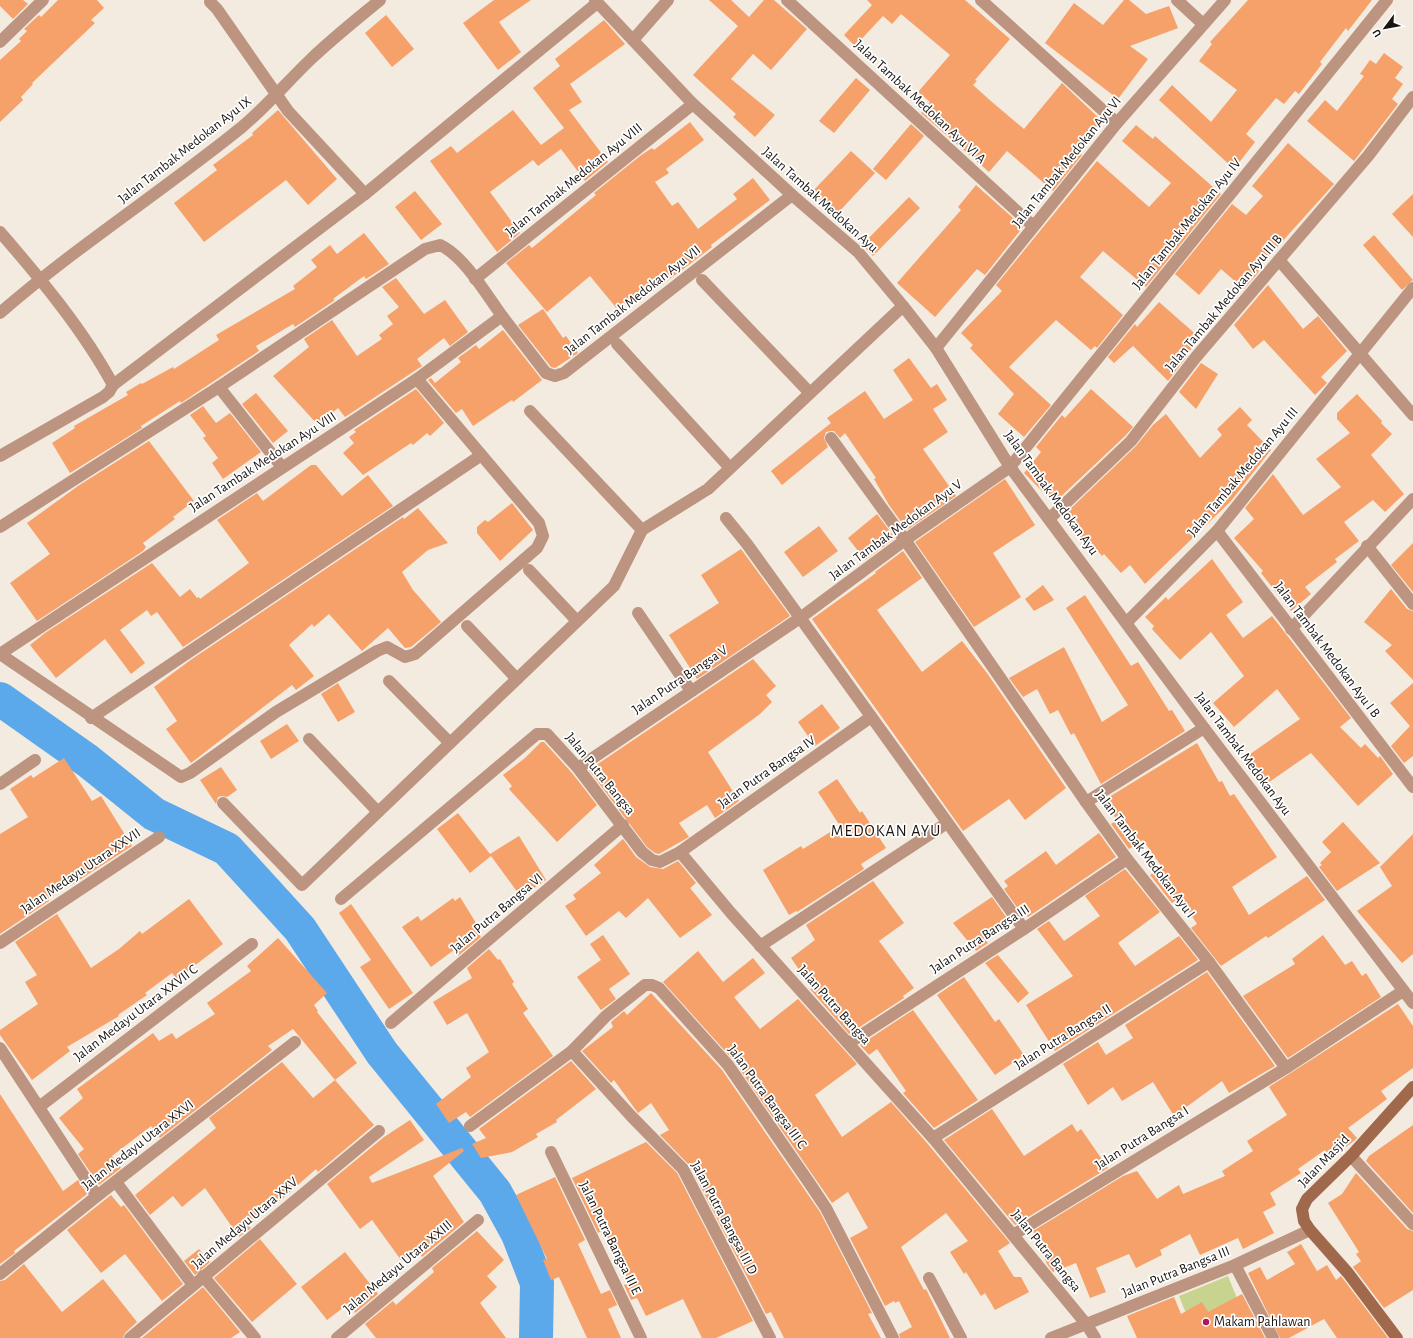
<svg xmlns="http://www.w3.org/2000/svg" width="1413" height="1338" font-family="'Alegreya Sans',sans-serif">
<rect width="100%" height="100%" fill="#f3eae0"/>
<polygon fill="#c8d38f" points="1228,1276 1244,1316 1195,1336 1179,1296"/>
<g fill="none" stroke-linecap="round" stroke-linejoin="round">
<polyline stroke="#5ba9eb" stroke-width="34" points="0,699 88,761 154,814 227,849 300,929 382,1053 495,1192 518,1234 537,1283 536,1338"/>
</g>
<g fill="#f6a169">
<polygon points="0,0 23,0 28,4 13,19 0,6"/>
<polygon points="58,0 97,0 104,8 91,20 95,23 32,83 33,84 21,97 23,100 0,122 0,60 21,41 19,39 27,31 24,29 39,15 41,17"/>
<polygon points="494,0 531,0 499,22 521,52 498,70 463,23"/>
<polygon points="709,0 731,0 749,17 764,0 774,0 807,29 771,70 753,54 731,79 775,115 755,137 733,117 736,114 693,75 738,26"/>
<polygon points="867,0 965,0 1010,39 975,80 977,81 973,85 992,102 1024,129 1062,83 1102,121 1082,142 1084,144 1078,152 1082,155 1053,191 1007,151 989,172 921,113 930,102 918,92 950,55 901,14 892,24 883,16 855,46 844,35 872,5"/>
<polygon points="1124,0 1129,0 1146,14 1169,6 1178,28 1130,46 1148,59 1118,99 1045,43 1074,3 1103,25"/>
<polygon points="1248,0 1372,0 1348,31 1346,28 1320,62 1322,64 1299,94 1295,91 1284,104 1276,98 1246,134 1255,142 1234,169 1159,100 1172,85 1211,122 1237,90 1199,61 1212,44 1210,42"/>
<polygon points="386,15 414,49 392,67 365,33"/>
<polygon points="604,20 625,44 570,84 582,102 569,110 608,162 585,181 561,149 538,166 533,160 490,192 520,233 497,252 430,161 451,146 457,153 513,110 541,145 564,128 533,88 560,66 555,59"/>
<polygon points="1384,53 1403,67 1395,78 1403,84 1392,99 1398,104 1354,161 1307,121 1325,100 1337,111 1364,76 1360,74 1370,60 1376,64"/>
<polygon points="856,78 870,90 834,133 819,121"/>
<polygon points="278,110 337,179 308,205 286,180 204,242 174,203 217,170 213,165 253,135 252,133"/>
<polygon points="690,122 704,140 666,169 669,173 655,182 672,206 678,202 698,229 737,199 733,194 753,178 770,200 711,245 712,247 690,264 642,299 638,293 618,310 590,276 547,312 506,263 529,245 532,248 596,195 594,193 640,156 652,148 654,150"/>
<polygon points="911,124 924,136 886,180 873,169"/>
<polygon points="1136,125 1153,139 1155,136 1221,194 1146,287 1103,251 1080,277 1123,315 1097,348 1095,346 1091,350 1056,320 1009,367 1051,405 1024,437 998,414 1014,394 970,348 973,345 961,333 1002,291 996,285 1097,161 1149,207 1171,183 1122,141"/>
<polygon points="1288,143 1334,184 1260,266 1258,273 1244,289 1221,269 1199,295 1175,274 1232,204 1246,215 1263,196 1252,186"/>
<polygon points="851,151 875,173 836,215 812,192"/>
<polygon points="976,185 1023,227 985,275 977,269 935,317 897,283 961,210 958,207"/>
<polygon points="415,191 442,224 421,240 395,207"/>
<polygon points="1413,194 1413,237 1392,214"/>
<polygon points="909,197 920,208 873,256 862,245"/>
<polygon points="364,233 389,264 366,279 364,276 333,299 335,300 295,327 293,324 256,346 259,351 181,403 180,401 141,426 142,428 70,473 52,443 75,428 74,426 128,395 126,392 141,383 142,384 173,367 174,369 219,340 216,335 295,289 293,286 317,267 311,260 330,245 337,254"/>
<polygon points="1374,235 1413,280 1402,290 1363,245"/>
<polygon points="396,278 424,314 445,300 468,332 450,346 444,338 417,359 422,366 345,417 338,408 318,425 273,376 309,347 304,339 332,320 357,356 382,339 379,335 393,324 387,316 399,307 382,287"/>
<polygon points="1268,285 1303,329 1318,316 1347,351 1321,377 1327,383 1315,395 1264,340 1253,349 1234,325"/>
<polygon points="1159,302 1200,338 1187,354 1188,355 1168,381 1133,346 1114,363 1108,357 1135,324 1137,327"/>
<polygon points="543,309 563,338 566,336 578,353 555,368 551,367 518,325"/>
<polygon points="503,330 542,380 513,402 512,400 473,426 462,409 456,413 428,380 431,378 435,383 461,362 458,358 476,345 479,349"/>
<polygon points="909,358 931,388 937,384 947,400 933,409 948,432 923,449 956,496 907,530 889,505 874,479 876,478 845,433 840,438 834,431 831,431 826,432 824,438 828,447 782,485 771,471 831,423 827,418 865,391 884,419 913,400 893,370"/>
<polygon points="1201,363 1218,374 1196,409 1179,392"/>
<polygon points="416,389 444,423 430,436 427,433 413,445 411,443 363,475 343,453 354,443 349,437 356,432 354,430"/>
<polygon points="1091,389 1133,427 1125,436 1054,503 1024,473 1041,452 1036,447 1062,415 1065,418"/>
<polygon points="256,393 288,431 273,443 242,404"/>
<polygon points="1357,394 1382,421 1381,423 1392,434 1371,455 1404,494 1385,512 1373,500 1344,522 1359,541 1335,559 1337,562 1305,587 1311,594 1291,611 1261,573 1263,571 1234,538 1254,519 1245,508 1273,474 1303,515 1341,487 1316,459 1350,433 1337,419 1337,413"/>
<polygon points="203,406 216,423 230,413 261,452 223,479 212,463 218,458 203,438 206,436 190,415"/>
<polygon points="1240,407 1252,420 1247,425 1271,450 1231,501 1145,584 1130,565 1121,573 1104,554 1102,556 1086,537 1083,540 1064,520 1067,516 1065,514 1136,446 1153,425 1166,414 1200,458 1222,435 1217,429"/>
<polygon points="149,441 194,501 173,517 175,519 143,543 146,547 143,551 37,621 10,583 50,554 27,523 78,486"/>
<polygon points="311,465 316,465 342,496 368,475 393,506 183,647 157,612 151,616 147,610 120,630 145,663 131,674 105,639 56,678 30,645 45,633 152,563 180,597 190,589 197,598 199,597 200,599 249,563 217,520 257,493 263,501"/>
<polygon points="1005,479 1035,525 993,553 1021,597 974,627 915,542"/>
<polygon points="512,503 533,530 500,561 477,533 477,527 485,520 488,522"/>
<polygon points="418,508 448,543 428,550 402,572 413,590 441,622 411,647 405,648 388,628 362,651 329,614 314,627 312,624 289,645 314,676 296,690 292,685 191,763 166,729 177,721 154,687 192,659 403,517 404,519"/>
<polygon points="877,514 895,538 865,560 848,538"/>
<polygon points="819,526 838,551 803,577 784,552"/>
<polygon points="1413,543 1413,592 1391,565"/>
<polygon points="741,549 790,616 697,679 669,635 719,603 701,575"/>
<polygon points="903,551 922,578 877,610 922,672 962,641 987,673 1066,788 1025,820 1009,799 963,831 812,619 876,573 875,572"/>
<polygon points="1212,559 1243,602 1226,615 1243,638 1272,616 1351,718 1340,727 1361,748 1365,744 1378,758 1380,756 1393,774 1358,806 1311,753 1262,787 1243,759 1300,719 1277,689 1234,727 1213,703 1244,676 1211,632 1180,660 1152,629 1154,626 1145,617 1166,597 1168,600"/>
<polygon points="1043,585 1054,600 1034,611 1025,599"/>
<polygon points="1391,589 1407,609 1413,611 1413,680 1385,651 1392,645 1364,622"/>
<polygon points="1085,595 1131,666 1138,662 1169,711 1172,710 1185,731 1101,784 1074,733 1071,735 1058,710 1050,714 1037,689 1023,697 1009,678 1064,647 1102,722 1128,705 1066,608"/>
<polygon points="753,659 776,686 766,695 772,702 760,714 708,752 739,801 715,818 707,805 679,823 689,837 659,854 655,853 647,847 589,770"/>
<polygon points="338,683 355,712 338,722 321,694"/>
<polygon points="1413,683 1413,756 1404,763 1391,746 1410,726 1390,703"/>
<polygon points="822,704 840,728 815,746 798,722"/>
<polygon points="287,724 299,741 271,759 260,741"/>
<polygon points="541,742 544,742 572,773 597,805 557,842 509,789 512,786 503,775 525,758"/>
<polygon points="1197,743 1219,782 1222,781 1230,796 1234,794 1277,857 1232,887 1249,915 1307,876 1325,900 1268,938 1266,936 1221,966 1191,928 1197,924 1180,897 1172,903 1150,875 1162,867 1143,840 1129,849 1111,824 1117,820 1105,802 1110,798 1109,797"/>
<polygon points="64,758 92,801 101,796 132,846 73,884 72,883 48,899 49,901 0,934 0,834 28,817 10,789 31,775 33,778"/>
<polygon points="221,767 237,790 227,797 222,796 218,797 216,804 200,780"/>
<polygon points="837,779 860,813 862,811 886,848 861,864 864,869 797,912 796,911 789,915 763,870 801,846 803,849 840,826 818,792"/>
<polygon points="458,813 490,854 519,836 546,880 521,897 491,856 470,873 437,829"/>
<polygon points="1343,822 1380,863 1337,891 1319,867 1322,865 1320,863 1331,852 1322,842"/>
<polygon points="1099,833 1116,857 1028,917 1023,912 1021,913 1004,889 1008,886 1004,881 1046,851 1056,865"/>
<polygon points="1413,834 1413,954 1402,963 1357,911 1392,886 1380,867"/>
<polygon points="623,839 636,857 650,867 663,869 678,861 696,883 690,888 712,915 680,938 648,898 626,918 619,911 586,936 565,906 576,899 573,895 601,873 594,865"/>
<polygon points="1125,869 1160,912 1118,943 1135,966 1179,936 1198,960 1055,1051 1026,1005 1073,976 1037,929 1049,921 1064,941 1100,916 1085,896"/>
<polygon points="873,881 904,923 879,941 914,988 903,996 904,998 849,1034 810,989 812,988 791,958 815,940 806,925"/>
<polygon points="460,897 481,931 478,933 481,937 458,956 454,950 431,967 402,927 418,916 421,921 453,898 455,901"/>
<polygon points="992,897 1009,921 984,938 988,943 976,951 953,923"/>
<polygon points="189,899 223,944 177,979 172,973 145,993 147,995 118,1015 119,1016 67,1047 70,1051 32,1080 0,1035 0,1030 38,1004 25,982 37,975 15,942 57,914 91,968 119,949 140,931 142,934"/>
<polygon points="351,904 413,993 389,1009 360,967 371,960 339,913"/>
<polygon points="603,935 630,974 609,989 616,999 601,1010 577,977 601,960 590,944"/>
<polygon points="1323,935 1345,965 1352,961 1362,976 1366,973 1381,997 1288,1058 1243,996 1295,964 1292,959"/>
<polygon points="278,938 327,993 314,1005 318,1011 317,1012 357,1063 335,1080 293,1029 268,1046 272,1050 160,1138 151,1126 112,1156 121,1168 99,1185 78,1154 84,1149 59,1118 83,1098 77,1089 153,1033 159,1041 172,1033 176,1039 215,1014 207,1003 251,971 247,966"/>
<polygon points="489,949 498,960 500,959 514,982 512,984 528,1009 523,1013 553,1056 470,1117 466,1112 449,1123 436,1104 471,1077 466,1068 489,1052 467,1013 447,1025 433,1002 472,978 467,968"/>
<polygon points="698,951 723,982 753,958 765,973 734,997 760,1029 798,999 857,1064 815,1095 842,1137 891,1102 927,1143 1010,1243 998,1251 1014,1277 1021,1277 1029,1292 995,1310 985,1293 981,1296 966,1272 964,1274 950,1252 968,1241 946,1213 901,1247 924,1290 926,1289 950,1338 900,1338 899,1334 912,1327 899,1301 895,1303 894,1301 885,1306 850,1238 868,1228 848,1192 832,1203 734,1061 663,982"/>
<polygon points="998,955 1029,993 1018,1003 985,963"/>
<polygon points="1207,972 1275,1066 1229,1093 1222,1081 1174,1116 1153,1082 1122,1101 1113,1087 1088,1105 1063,1064 1098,1042 1106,1055 1133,1038 1125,1025"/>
<polygon points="964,977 995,1022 999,1019 1024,1055 995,1075 937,995"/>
<polygon points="651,993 722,1070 820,1212 872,1313 868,1314 881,1338 784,1338 771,1312 766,1314 690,1166 660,1135 669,1130 651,1103 638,1113 614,1080 611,1083 582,1051 613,1027 611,1022 624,1011 627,1015"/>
<polygon points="1398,1004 1413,1026 1413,1068 1381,1091 1387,1099 1348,1128 1357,1138 1354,1141 1331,1158 1325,1150 1298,1169 1301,1173 1270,1193 1276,1205 1263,1212 1274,1233 1243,1249 1238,1238 1200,1255 1190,1234 1160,1250 1162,1255 1136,1268 1129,1254 1096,1268 1106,1292 1090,1298 1076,1263 1053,1272 1047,1264 1033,1231 1123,1176 1137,1171 1157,1199 1179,1185 1183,1194 1225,1176 1222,1171 1253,1151 1247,1141 1287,1115 1269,1087"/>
<polygon points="913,1010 978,1100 934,1128 903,1093 906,1091 877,1049 869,1055 860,1045"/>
<polygon points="571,1061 596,1089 556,1120 557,1122 536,1134 538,1137 512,1152 481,1158 472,1144 486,1138 479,1129"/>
<polygon points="282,1062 313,1098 335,1080 374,1125 318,1172 316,1169 282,1199 248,1225 251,1228 239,1237 205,1188 182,1207 173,1196 150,1215 135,1195 216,1128 209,1118"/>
<polygon points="0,1094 63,1191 78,1180 87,1194 14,1251 15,1253 0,1264"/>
<polygon points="992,1109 1024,1156 1072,1124 1077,1132 1081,1129 1108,1168 1015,1225 944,1140"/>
<polygon points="410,1120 424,1140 369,1177 372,1183 462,1148 464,1151 433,1176 464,1222 422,1257 416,1249 401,1260 372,1220 360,1229 327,1184 384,1137"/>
<polygon points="1413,1125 1413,1213 1366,1161 1369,1156"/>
<polygon points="646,1142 677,1173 753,1321 716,1338 702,1338 683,1299 646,1316 637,1298 631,1300 624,1285 629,1283 603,1230 598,1233 572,1178"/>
<polygon points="1356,1173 1407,1229 1413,1231 1413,1290 1384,1308 1353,1267 1361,1261 1356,1254 1359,1252 1328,1203 1342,1194"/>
<polygon points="555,1177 585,1240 578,1244 601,1294 610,1290 617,1305 608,1309 621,1338 587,1338 559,1277 551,1280 543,1260 547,1259 516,1195"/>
<polygon points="111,1195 121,1207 124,1205 183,1284 162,1301 125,1254 101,1273 67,1230"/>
<polygon points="477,1231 504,1260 487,1276 497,1287 480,1303 506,1338 376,1338 365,1324 393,1301 396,1305 434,1272 432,1268"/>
<polygon points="260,1239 297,1284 252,1322 214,1278"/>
<polygon points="1301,1244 1317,1271 1327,1265 1336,1280 1341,1276 1388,1338 1337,1338 1324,1319 1289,1338 1280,1338 1248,1273 1260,1267 1267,1280 1295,1264 1287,1252"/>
<polygon points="199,1249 210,1262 195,1275 184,1261"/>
<polygon points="345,1252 378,1294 355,1313 348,1304 327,1320 301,1287"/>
<polygon points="24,1264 62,1312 103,1279 137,1322 125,1333 123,1338 0,1338 0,1281 5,1280"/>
<polygon points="203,1287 240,1332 231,1338 142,1338"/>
<polygon points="1242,1294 1265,1338 1137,1338 1127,1316 1174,1297 1181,1314 1202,1302 1208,1312"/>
</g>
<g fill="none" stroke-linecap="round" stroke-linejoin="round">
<g stroke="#bc9480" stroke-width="12">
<polyline points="595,0 693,104 792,195 858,252 903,306 936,348 1010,467 1204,728 1413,1003"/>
<polyline points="787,0 1033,226"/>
<polyline points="981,0 1117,123"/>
<polyline points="1177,0 1203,24"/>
<polyline points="210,2 217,9 288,111 365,194"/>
<polyline points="633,40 668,0"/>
<polyline points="0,42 43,0"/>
<path d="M0 232C40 278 84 331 113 385L109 392 103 397 0 456"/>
<polyline points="1279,260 1413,415"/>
<polyline points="475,279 693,104"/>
<polyline points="702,280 810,393"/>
<path d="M0 313C77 246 163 191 242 127 267 106 288 81 311 59 333 38 357 19 380 0"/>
<polyline points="502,316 546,373 555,376 564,373 792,195"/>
<polyline points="617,344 730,468"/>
<polyline points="936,348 1117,123 1225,0"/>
<polyline points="113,385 365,194 597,3"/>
<polyline points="219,387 282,467"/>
<polyline points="530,411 642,530"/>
<polyline points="831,438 905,540 1086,802 1127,859 1209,962 1286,1068"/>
<polyline points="726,518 747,544 1024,929"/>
<polyline points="1049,519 1131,441 1196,357 1368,156 1413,97"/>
<path d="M0 527 219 387 425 249 440 245C464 256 486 294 502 316L417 379 0 654"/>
<polyline points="1217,531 1413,787"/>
<polyline points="1367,546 1413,604"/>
<polyline points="529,570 577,621"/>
<polyline points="638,613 691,691"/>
<polyline points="1127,622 1217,531 1413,288"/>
<polyline points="467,626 517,679"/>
<polyline points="1291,629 1413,499"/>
<polyline points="0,654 181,777 190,773 276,712 377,651 387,647 405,657 415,654 537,548 543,536 539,523 417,379"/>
<polyline points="389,681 450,743"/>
<polyline points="91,718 480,456"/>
<polyline points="309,739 378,812"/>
<polyline points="578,768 800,618 905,540 1010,467 1387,0"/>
<polyline points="0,784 35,760"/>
<polyline points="1086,802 1204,728"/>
<polyline points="223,803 302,885 614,586 642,530 708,489 903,306"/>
<polyline points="680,852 871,717"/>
<polyline points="341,899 537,734 547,734 578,768 642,852 652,860 660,862 680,852 731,913 933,1138 1087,1325 1095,1338"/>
<polyline points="0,943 159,837"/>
<polyline points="760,946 947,823"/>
<polyline points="391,1023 623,825"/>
<polyline points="849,1043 1024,929 1127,859"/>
<polyline points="0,1048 97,1196"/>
<polyline points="572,1051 632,1117 683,1169 770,1338"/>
<polyline points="39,1107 252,944"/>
<polyline points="470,1126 572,1051 606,1016 645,985 652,985 659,988 728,1065 810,1184 826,1208 893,1338"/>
<polyline points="933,1138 1209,962"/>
<polyline points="551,1152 641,1338"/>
<polyline points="1351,1156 1413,1224"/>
<polyline points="116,1182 193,1285"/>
<polyline points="1013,1235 1286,1068 1403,991"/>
<polyline points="1235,1265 1273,1338"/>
<polyline points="0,1274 97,1196 295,1042"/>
<polyline points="203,1276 255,1338"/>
<polyline points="929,1278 961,1338"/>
<polyline points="130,1338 379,1131"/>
<polyline points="337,1338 478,1220"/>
<polyline points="1051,1338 1235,1265 1310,1230"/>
</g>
<polyline stroke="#a1694b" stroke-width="12" points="1397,1338 1348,1273 1310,1230 1304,1221 1302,1209 1307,1199 1351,1156 1413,1087"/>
</g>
<circle fill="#aa1b57" stroke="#fff" stroke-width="1.5" cx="1206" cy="1322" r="4"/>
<g text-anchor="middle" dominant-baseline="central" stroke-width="3.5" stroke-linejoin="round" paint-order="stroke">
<g font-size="14" fill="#181512" stroke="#fff">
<text transform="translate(920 102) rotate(43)">Jalan Tambak Medokan Ayu VI A</text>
<text transform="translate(185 150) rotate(-38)">Jalan Tambak Medokan Ayu IX</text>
<text transform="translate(1067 162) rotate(-51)">Jalan Tambak Medokan Ayu VI</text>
<text transform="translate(574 180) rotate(-39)">Jalan Tambak Medokan Ayu VIII</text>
<text transform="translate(820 200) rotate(42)">Jalan Tambak Medokan Ayu</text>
<text transform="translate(1187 224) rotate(-51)">Jalan Tambak Medokan Ayu IV</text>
<text transform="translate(633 300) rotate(-38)">Jalan Tambak Medokan Ayu VII</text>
<text transform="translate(1224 303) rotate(-50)">Jalan Tambak Medokan Ayu III B</text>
<text transform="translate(263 462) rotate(-33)">Jalan Tambak Medokan Ayu VIII</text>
<text transform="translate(1243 472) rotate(-50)">Jalan Tambak Medokan Ayu III</text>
<text transform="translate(1051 493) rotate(54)">Jalan Tambak Medokan Ayu</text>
<text transform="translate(896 530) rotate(-36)">Jalan Tambak Medokan Ayu V</text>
<text transform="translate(1327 650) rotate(53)">Jalan Tambak Medokan Ayu I B</text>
<text transform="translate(680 680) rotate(-34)">Jalan Putra Bangsa V</text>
<text transform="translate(1243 754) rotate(53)">Jalan Tambak Medokan Ayu</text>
<text transform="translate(767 772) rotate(-35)">Jalan Putra Bangsa IV</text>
<text transform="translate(600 774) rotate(51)">Jalan Putra Bangsa</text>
<text transform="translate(1145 854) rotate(53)">Jalan Tambak Medokan Ayu I</text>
<text transform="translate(81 871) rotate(-34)">Jalan Medayu Utara XXVII</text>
<text transform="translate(497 913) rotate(-40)">Jalan Putra Bangsa VI</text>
<text transform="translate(980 939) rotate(-33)">Jalan Putra Bangsa III</text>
<text transform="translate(834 1005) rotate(48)">Jalan Putra Bangsa</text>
<text transform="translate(136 1013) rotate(-37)">Jalan Medayu Utara XXVII C</text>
<text transform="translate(1063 1037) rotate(-32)">Jalan Putra Bangsa II</text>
<text transform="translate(767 1097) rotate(54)">Jalan Putra Bangsa III C</text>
<text transform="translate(1142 1138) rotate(-32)">Jalan Putra Bangsa I</text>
<text transform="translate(138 1145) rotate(-38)">Jalan Medayu Utara XXVI</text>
<text transform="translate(1324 1161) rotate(-46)">Jalan Masjid</text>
<text transform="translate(724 1218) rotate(62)">Jalan Putra Bangsa III D</text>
<text transform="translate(245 1223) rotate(-40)">Jalan Medayu Utara XXV</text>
<text transform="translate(610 1238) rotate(64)">Jalan Putra Bangsa III E</text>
<text transform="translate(1046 1251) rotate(51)">Jalan Putra Bangsa</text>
<text transform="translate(398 1267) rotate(-40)">Jalan Medayu Utara XXIII</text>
<text transform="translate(1176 1272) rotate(-22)">Jalan Putra Bangsa III</text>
</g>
<g font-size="14" fill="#181512" stroke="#fff" text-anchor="start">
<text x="1214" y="1322">Makam Pahlawan</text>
</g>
<g font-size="16" letter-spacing="1" fill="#181512" stroke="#fff">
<text x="886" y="831">MEDOKAN AYU</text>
</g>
</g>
<g transform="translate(1385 28) rotate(238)" stroke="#ffffff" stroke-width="3" paint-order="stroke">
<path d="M0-3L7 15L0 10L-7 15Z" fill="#181512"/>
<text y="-6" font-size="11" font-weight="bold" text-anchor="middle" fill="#181512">U</text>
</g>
</svg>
